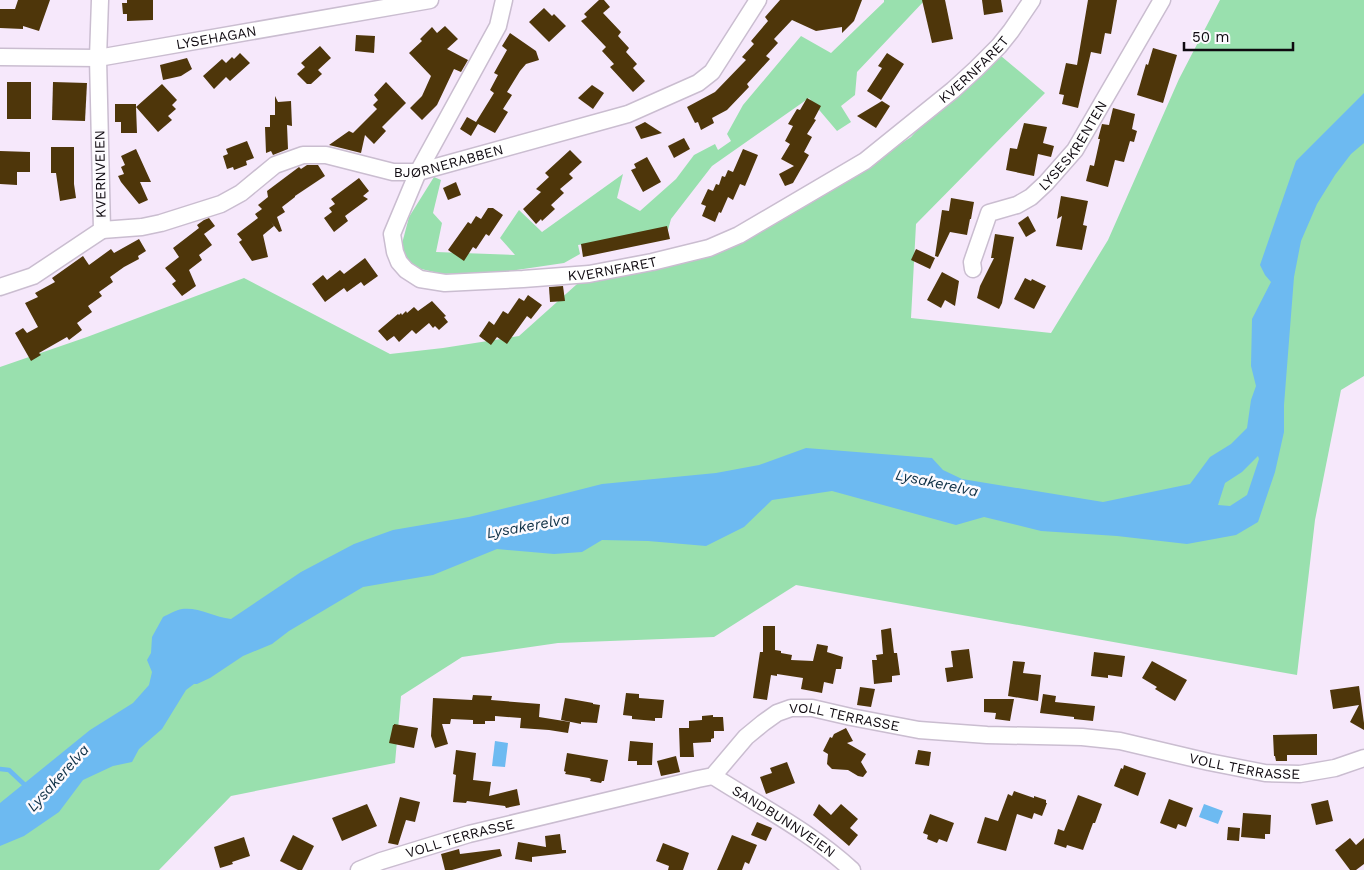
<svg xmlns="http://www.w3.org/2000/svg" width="1364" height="870" font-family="'Work Sans',sans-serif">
<rect width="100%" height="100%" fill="#f6e8fb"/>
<g fill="#99e0ae">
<polygon points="884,0 925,0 857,72 855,95 841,106 851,122 837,131 809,98 712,166 671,219 668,230 578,245 580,254 564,263 503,272 442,274 413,267 399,255 409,217 434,177 441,180 433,213 442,223 436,252 515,255 500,238 519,210 542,232 623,174 617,198 640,211 676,179 694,155 715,144 718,150 731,141 727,134 743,105 801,36 831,53 884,2"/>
<polygon points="1220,0 1364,0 1364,376 1341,390 1315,520 1297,675 796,585 714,637 558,643 462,657 401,696 395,763 231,796 159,870 0,870 0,367 87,337 244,278 390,354 443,348 519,336 586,276 745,238 829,191 911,137 953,90 1001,56 1045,93 916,224 911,318 1051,333 1108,240 1179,79"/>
</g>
<g fill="#6dbaf1" fill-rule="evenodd">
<path d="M1364 93V143L1351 154 1335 175 1317 204 1301 241 1294 277 1284 405V432L1275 472 1258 522 1236 535 1187 544 1117 536 1041 531 984 517 956 525 832 491 772 500 744 527 706 546 648 541 602 540 582 552 554 554 497 549 433 575 363 587 289 631 272 644 243 656 210 678 197 684H194L186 690 162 729 139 749 132 762 113 766 83 780 59 812 24 836 0 846V803L90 730 133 703 149 685 152 672 147 660 151 653 152 637 163 617C169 614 176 610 182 609 199 607 214 617 231 619L301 572 354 544 393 530 469 517 543 499 602 484 716 473 759 465 806 448 932 458 943 470 962 479 1103 502 1190 484 1210 457 1231 444 1247 428 1251 400 1256 386 1251 366 1252 319 1271 282 1265 275 1260 265 1296 161ZM1258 456 1259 459 1247 495 1230 506 1218 505 1225 483 1242 472Z"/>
<polygon points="495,741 508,743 505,767 492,766"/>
<polygon points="1204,804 1223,811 1218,824 1199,817"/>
</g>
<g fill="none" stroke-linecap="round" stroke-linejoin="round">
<polyline stroke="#6dbaf1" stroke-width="4.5" points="0,769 9,770 27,787"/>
</g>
<g fill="#4e360a">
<polygon points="18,0 50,0 39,31 23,26 23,29 0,28 0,9 15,9"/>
<polygon points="127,0 153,0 153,20 127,21 127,14 123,14 122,3 127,3"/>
<polygon points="599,0 604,0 610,7 603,13 621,32 618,36 629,48 626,52 637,64 633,68 645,81 633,92 610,67 614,64 602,51 606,47 581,21 587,17 584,14"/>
<polygon points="780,0 862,0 854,21 842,33 842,27 816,31 792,20 774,39 778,43 766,56 770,59 747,84 749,87 727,110 712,118 714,123 701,130 698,122 695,123 687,107 715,92 746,60 742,57 754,44 751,41 768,21 765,17"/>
<polygon points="922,0 945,0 953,39 932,43"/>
<polygon points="982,0 1001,0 1003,12 984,15"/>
<polygon points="1088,0 1117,0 1111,34 1105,33 1101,54 1091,52 1078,108 1062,104 1064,95 1059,94 1066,63 1077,65"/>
<polygon points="544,8 552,16 554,14 566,26 549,42 529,22"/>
<polygon points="445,26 458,39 447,49 468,60 461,72 454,69 437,105 422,120 410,108 422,96 431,76 409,53 422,41 420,39 432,27 437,33"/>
<polygon points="510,33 536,51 539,60 526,64 520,71 507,92 512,95 503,109 508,112 495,133 478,124 471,136 460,129 467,117 476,122 494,93 490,90 498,75 494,73 507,50 502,46"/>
<polygon points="356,35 375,36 374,53 355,51"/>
<polygon points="320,46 331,58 318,70 322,74 311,84 307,84 297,74 305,67 301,63"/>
<polygon points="1153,48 1177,55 1163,103 1137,95 1146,64 1148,65"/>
<polygon points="240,53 250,63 230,81 226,77 214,89 203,76 222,59 226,63 232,57 234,59"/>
<polygon points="887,53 904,64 881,100 867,91 882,68 878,66"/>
<polygon points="187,58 192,69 181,76 163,80 160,65"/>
<rect x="7" y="82" width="24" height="37"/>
<polygon points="53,82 87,83 85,121 52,120"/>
<polygon points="386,82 406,103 382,127 386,131 374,144 365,135 361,153 329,145 349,131 353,133 377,109 373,105 378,100 374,95"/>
<polygon points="162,84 177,100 172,105 176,109 168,116 172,120 158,132 136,107 137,133 121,133 121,122 115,122 115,104 136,104 136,107"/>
<polygon points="592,85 604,93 593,109 578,98"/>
<polygon points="275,96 278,102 291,101 292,126 287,125 288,149 273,155 271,151 266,153 265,127 270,127 270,115 275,115"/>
<polygon points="807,98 821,106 814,119 816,120 807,134 812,137 804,152 809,155 793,183 785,186 779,174 794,166 781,159 790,144 785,141 793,126 788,124 797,109 800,110"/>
<polygon points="882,101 890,106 876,128 857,116"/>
<polygon points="1113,108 1135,114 1132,129 1137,131 1134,142 1130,141 1124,162 1115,160 1108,187 1086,181 1090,165 1094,166 1100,139 1098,139 1102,124 1109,125"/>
<polygon points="645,122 662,133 641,139 635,127"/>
<polygon points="1024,123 1047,127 1043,143 1054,146 1051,157 1038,154 1034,176 1006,170 1010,148 1017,149"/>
<polygon points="684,138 690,149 674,158 668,146"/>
<polygon points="247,141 254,158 246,161 247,165 234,170 233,167 227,169 223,156 228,154 226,149"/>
<polygon points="51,147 74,147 74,184 76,198 60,201 56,173 51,173"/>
<polygon points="136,149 151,182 140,182 148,200 139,204 121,182 118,176 124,174 121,167 125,165 121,156"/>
<polygon points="743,149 758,155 745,186 740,184 733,200 728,197 721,213 719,212 715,222 702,216 706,206 701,204 708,189 713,191 716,184 719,185 722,176 725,177 728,170 733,172"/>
<polygon points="570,150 582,162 569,174 573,178 560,189 564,193 551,205 555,209 542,221 541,219 536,224 523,209 541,192 536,189 549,177 545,173"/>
<polygon points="0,151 30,152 30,172 17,172 17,185 0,184"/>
<polygon points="647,157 661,182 643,192 631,170 636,168 634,164"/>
<polygon points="307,165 318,165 325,176 295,196 295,197 282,207 285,212 277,217 282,231 279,232 271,222 274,226 263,235 268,257 252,261 239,242 242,240 237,234 258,218 255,214 262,209 258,205 268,197 267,191 299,167 301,169"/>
<polygon points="359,178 369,191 363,196 368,199 345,216 348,221 334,232 324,218 332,212 329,208 335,204 331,199"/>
<polygon points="456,182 461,195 448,200 443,188"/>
<polygon points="1061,196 1088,201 1083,225 1087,226 1082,250 1056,246 1062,216 1057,219"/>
<polygon points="951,198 974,202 971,219 970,219 967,235 950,232 938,257 935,256 942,210 949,211"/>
<polygon points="488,208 493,208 503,215 489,236 486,234 476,249 473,247 464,261 448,250 468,222 471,224 476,216 481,219"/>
<polygon points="1028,216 1036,231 1026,237 1018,223"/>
<polygon points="209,218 215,226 204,234 212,245 199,255 202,260 189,270 196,286 182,296 172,284 176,281 165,268 179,257 173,248 199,228 197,225 204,220"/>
<polygon points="667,226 670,239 583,257 581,244"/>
<polygon points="995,234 1014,237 1002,303 999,309 977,298 980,286 994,258 991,258"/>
<polygon points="139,239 146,251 138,256 139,259 124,267 110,277 113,282 99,292 102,296 88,306 92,312 77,323 82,330 69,340 67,337 39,353 41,355 31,361 15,333 23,328 27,333 38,327 25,303 38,297 35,293 55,282 52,278 83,256 89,265 111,249 114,253"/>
<polygon points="916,249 935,258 930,269 911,260"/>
<polygon points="365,258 378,276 364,286 361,282 347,292 344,288 325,302 312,284 323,275 327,280 340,270 344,274"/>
<polygon points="942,272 959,281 955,306 945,300 941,308 927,300"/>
<polygon points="1025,278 1031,281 1032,279 1046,286 1034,309 1014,299"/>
<polygon points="563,286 565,301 550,302 549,287"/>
<polygon points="528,295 542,305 531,319 527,316 507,344 497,337 491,345 479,336 489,321 494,325 503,311 508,314 519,298 524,301"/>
<polygon points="432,301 446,316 444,317 448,322 439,330 435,326 433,328 429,323 416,334 412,330 399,342 394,336 387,341 378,331 398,314 399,315 401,313 402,315 406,311 407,313 414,307 418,311"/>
<polygon points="763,626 775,626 775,650 781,651 781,653 792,655 791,660 813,661 817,644 828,646 827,652 843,657 841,669 836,669 833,684 824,682 822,693 801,689 803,678 777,674 777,676 771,675 767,700 753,698 760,652 763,652"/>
<polygon points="891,628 894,653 897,653 900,675 892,676 892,682 874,684 872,660 877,660 876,655 883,654 881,630"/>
<polygon points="969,649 973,678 947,682 945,668 953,667 951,651"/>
<polygon points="1094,652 1125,656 1122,677 1108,675 1108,678 1091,676"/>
<polygon points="1013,661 1025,662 1023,673 1041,675 1038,701 1008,696"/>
<polygon points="1152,661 1187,680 1175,701 1155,689 1157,687 1142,678"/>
<polygon points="1359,686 1364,723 1364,730 1350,722 1359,705 1333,709 1330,690"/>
<polygon points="860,687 875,689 871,707 857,705"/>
<polygon points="626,693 639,694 639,698 664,700 662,718 655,718 655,721 632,719 632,716 623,715"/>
<polygon points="1043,694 1056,696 1055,702 1095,706 1093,721 1074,719 1074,717 1040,713"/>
<polygon points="473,695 492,696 491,700 540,704 539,717 570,722 568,733 549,730 520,728 521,718 495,716 495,721 485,721 485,724 473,724 473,720 451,719 450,724 442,724 448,744 435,748 431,736 433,698 472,700"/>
<polygon points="565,698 593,703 593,704 600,705 597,723 581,722 581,724 561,720"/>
<polygon points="984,699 1014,699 1010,721 995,719 996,713 984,712"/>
<polygon points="713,715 713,717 723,717 724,731 714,731 714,738 711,739 711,742 693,743 694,757 680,757 679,728 689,728 689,721 702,720 702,716"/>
<polygon points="394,724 418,728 414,748 389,743 393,725 394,725"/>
<polygon points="846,728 853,741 847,743 866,754 861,762 867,772 863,777 858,776 848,770 832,769 827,764 828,754 823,751 830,737 832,738 834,734"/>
<polygon points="1317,734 1317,755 1287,755 1287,761 1276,761 1275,756 1274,756 1273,735"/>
<polygon points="630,741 653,743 652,765 637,765 637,761 628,761"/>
<polygon points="456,750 476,753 473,780 491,782 489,796 517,789 520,805 506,808 505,806 467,801 466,803 453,802 456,775 453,774"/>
<polygon points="918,750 931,752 929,766 915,764"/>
<polygon points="567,753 608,760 604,781 602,781 601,783 590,781 591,779 589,778 565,774 566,772 564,771"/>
<polygon points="676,756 680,772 661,776 657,761"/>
<polygon points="787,762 795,783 766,794 760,777 772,773 770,768"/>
<polygon points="1124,765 1146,773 1138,796 1114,786 1121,768 1123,769"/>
<polygon points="1014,791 1034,798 1034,796 1046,800 1046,803 1047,803 1042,816 1034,813 1032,819 1017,814 1006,851 977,843 985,817 998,821 1008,794 1012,796"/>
<polygon points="1078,795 1102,804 1095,823 1093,823 1083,850 1067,845 1066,848 1054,844 1058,829 1064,831"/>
<polygon points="400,797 420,802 415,822 406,820 398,845 388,843"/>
<polygon points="1169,799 1193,808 1186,827 1178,824 1176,829 1160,823"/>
<polygon points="1328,800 1333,821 1316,825 1311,804"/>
<polygon points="367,804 377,826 342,841 332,818"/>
<polygon points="819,804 831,815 841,804 858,819 850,828 858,835 849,846 813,815"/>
<polygon points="1243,813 1271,815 1270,834 1265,834 1265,839 1241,837"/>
<polygon points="930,814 954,823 947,842 939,839 937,843 927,839 928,835 923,833"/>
<polygon points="757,822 772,828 766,841 751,835"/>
<polygon points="1228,827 1240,828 1239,841 1227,840"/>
<polygon points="560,834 562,850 566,850 566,853 532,857 532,862 515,859 518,842 546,847 545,836"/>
<polygon points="293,835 314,846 302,870 298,870 280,861"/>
<polygon points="732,835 757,845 749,864 745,862 742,870 717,870"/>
<polygon points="244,837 250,856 232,862 233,864 220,868 214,847"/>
<polygon points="1350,838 1356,845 1364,838 1364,864 1356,870 1350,870 1335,850"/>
<polygon points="663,843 689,853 683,870 668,870 669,866 656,861"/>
<polygon points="459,849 460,854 500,849 502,856 452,870 445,870 441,854"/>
</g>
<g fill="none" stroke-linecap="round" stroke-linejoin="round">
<defs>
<g id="minor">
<path id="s1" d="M504 0 498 26 418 172 392 234 395 252 399 262 406 270 420 279 445 283 523 279 589 274 652 262 709 248 739 235 865 161 953 90 976 69 999 46 1011 31 1032 0"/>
<path id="s2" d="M0 57 98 58 430 0"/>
<path id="s3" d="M102 230 142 227 161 223 221 204 241 193 275 165 303 155H326L393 172H418L628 114 698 83 712 72 758 0"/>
<path id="s4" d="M973 269 972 262 989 213 1017 205 1031 197 1046 183 1075 150 1162 0"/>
<polyline points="0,287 33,276 102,230 98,58 100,0"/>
<path id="s5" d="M713 776C760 806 811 832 852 870"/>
<path id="s6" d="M359 870 381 861 469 834 698 779 713 776 746 737 763 723 777 713 791 708H812L851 717 919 730 987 735 1082 737 1120 741 1209 762 1265 773 1300 774 1335 768 1364 758"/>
</g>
</defs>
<use href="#minor" stroke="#cabdd0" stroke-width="19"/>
<use href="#minor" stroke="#fff" stroke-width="16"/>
</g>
<g text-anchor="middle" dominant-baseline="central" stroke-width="5" stroke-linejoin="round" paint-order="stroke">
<g font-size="14" fill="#0f0a10" stroke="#fcfafe">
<text stroke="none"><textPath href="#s2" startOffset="218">LYSEHAGAN</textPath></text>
<text stroke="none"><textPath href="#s1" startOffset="930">KVERNFARET</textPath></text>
<text stroke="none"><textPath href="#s4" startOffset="171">LYSESKRENTEN</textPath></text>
<text stroke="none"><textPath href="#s3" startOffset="368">BJØRNERABBEN</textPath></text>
<text transform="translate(100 174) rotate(-91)">KVERNVEIEN</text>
<text stroke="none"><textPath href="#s1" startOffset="510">KVERNFARET</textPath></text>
<text stroke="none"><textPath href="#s6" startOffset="526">VOLL TERRASSE</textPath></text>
<text stroke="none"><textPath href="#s6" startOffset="931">VOLL TERRASSE</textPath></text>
<text stroke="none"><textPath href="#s5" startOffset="84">SANDBUNNVEIEN</textPath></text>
<text stroke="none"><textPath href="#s6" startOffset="106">VOLL TERRASSE</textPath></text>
</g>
<g font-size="15" font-style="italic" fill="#0e3046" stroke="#fcfafe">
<text transform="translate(937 483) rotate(12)">Lysakerelva</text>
<text transform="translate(528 526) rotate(-10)">Lysakerelva</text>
<text transform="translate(58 778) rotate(-48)">Lysakerelva</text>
</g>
</g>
<path d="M1184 42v8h109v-8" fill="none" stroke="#0f0a10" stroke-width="2.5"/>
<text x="1192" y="42" font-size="15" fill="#0f0a10" stroke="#fcfafe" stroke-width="4" paint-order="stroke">50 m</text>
</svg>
